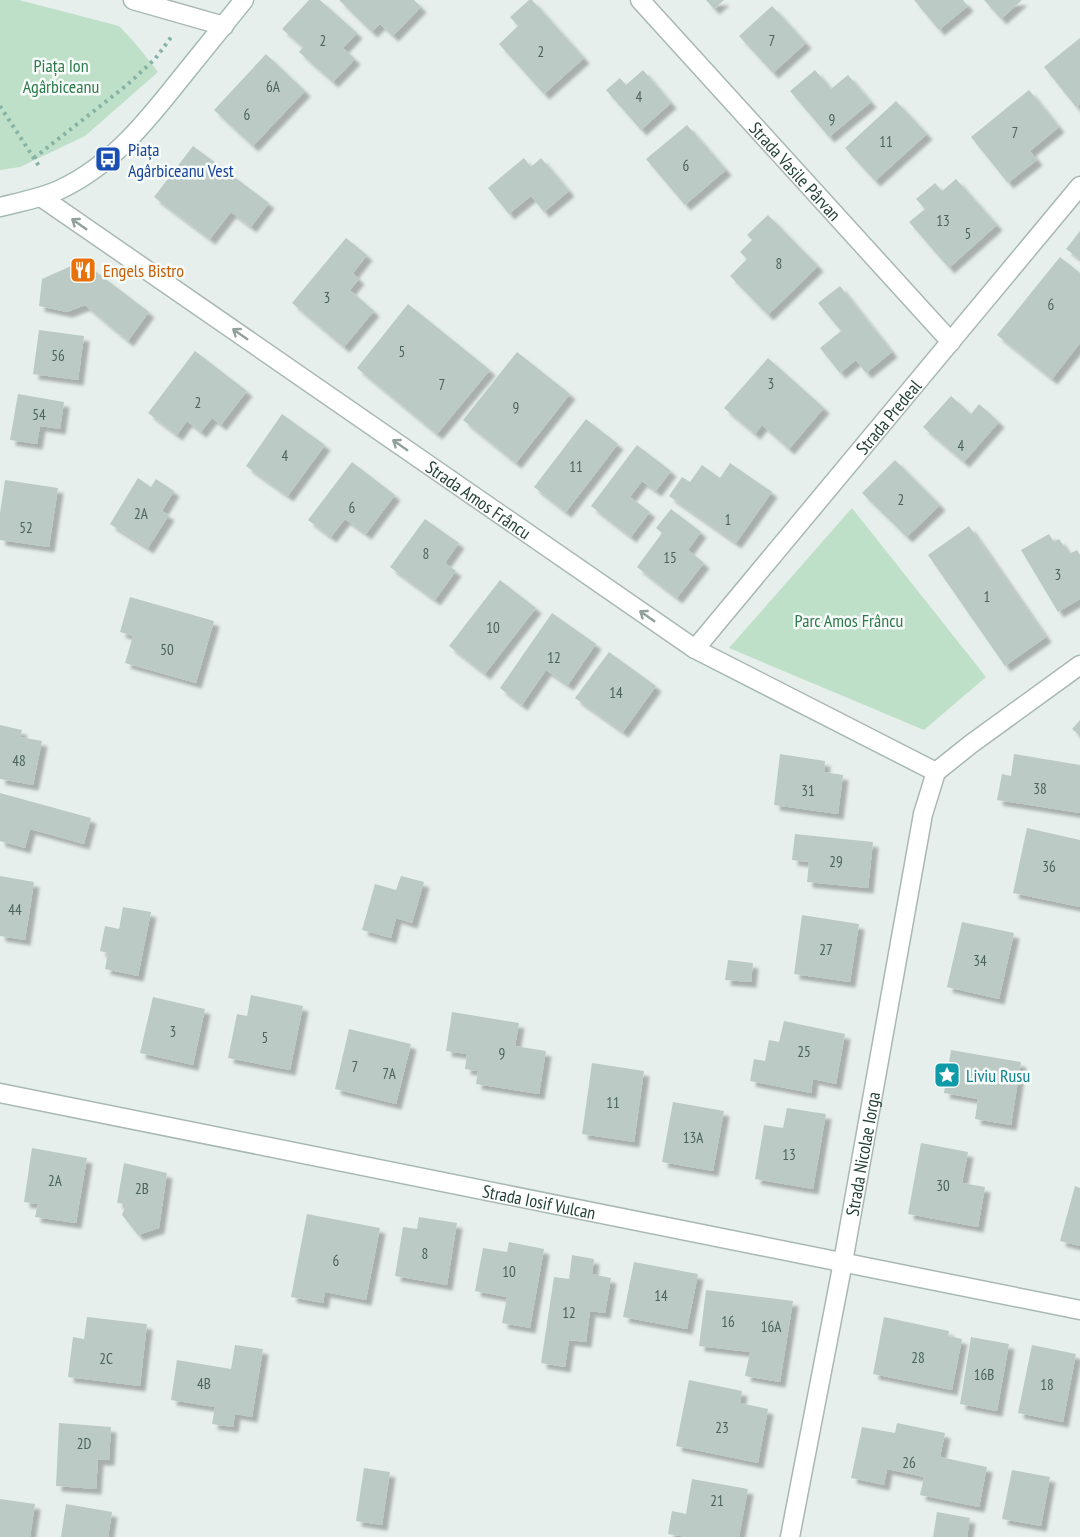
<svg xmlns="http://www.w3.org/2000/svg" width="1080" height="1537" font-family="'PT Sans Narrow',sans-serif">
<defs>
<filter id="shadow"><feDropShadow dx="5.5" dy="5.5" stdDeviation="1.5" flood-color="#0004"/></filter>
</defs>
<rect width="100%" height="100%" fill="#e6efeb"/>
<g fill="#bfe0c8">
<polygon points="0,0 19,0 119,26 135,43 158,72 85,136 20,167 0,170"/>
<polygon points="852,508 986,677 924,730 729,648"/>
</g>
<g fill="#bbcac4" filter="url(#shadow)">
<polygon points="309,0 320,0 357,33 343,48 355,59 333,82 299,52 303,47 282,29"/>
<polygon points="339,0 414,0 421,7 393,36 380,24 372,32"/>
<polygon points="529,0 532,0 584,58 544,94 499,44 518,26 510,17"/>
<polygon points="706,0 724,0 714,9"/>
<polygon points="914,0 963,0 968,6 939,30"/>
<polygon points="984,0 1022,0 1001,19"/>
<polygon points="772,6 806,43 773,73 739,36"/>
<polygon points="1080,38 1080,104 1076,107 1044,67"/>
<polygon points="266,54 305,91 253,146 214,110"/>
<polygon points="643,70 671,103 641,130 606,90 620,78 626,85"/>
<polygon points="815,70 831,89 848,75 871,102 829,137 790,91"/>
<polygon points="1029,90 1059,127 1030,151 1037,160 1008,183 971,137"/>
<polygon points="896,101 927,134 875,181 845,148"/>
<polygon points="687,125 726,170 685,205 646,159"/>
<polygon points="193,146 269,203 251,227 231,212 210,239 154,197"/>
<polygon points="524,158 531,167 541,158 569,191 544,212 531,196 509,214 488,188"/>
<polygon points="956,179 997,225 949,268 909,222 925,209 916,199 935,183 942,191"/>
<polygon points="768,215 818,266 768,315 730,276 747,259 740,252 752,240 747,235"/>
<polygon points="1080,231 1080,259 1066,249"/>
<polygon points="346,238 367,255 353,273 359,279 350,290 374,311 344,347 292,303"/>
<polygon points="1060,257 1080,273 1080,343 1052,379 997,335"/>
<polygon points="82,261 149,312 128,341 85,305 67,312 39,306 42,279"/>
<polygon points="840,286 892,352 866,373 856,360 840,373 820,348 841,331 818,303"/>
<polygon points="408,304 490,370 437,434 357,368"/>
<polygon points="39,330 84,336 78,380 33,374"/>
<polygon points="195,351 247,391 221,425 212,418 201,432 187,421 177,435 148,413"/>
<polygon points="517,352 570,394 516,463 463,420"/>
<polygon points="768,358 824,408 789,449 762,425 755,434 724,408"/>
<polygon points="18,394 64,402 60,429 40,426 37,444 10,440"/>
<polygon points="951,396 971,414 979,404 999,422 964,462 923,427"/>
<polygon points="282,414 325,445 288,496 246,466"/>
<polygon points="586,419 618,444 566,512 534,487"/>
<polygon points="637,445 671,471 656,491 642,481 630,497 650,512 631,537 591,506"/>
<polygon points="895,460 940,505 907,537 862,493"/>
<polygon points="352,462 395,495 366,534 345,519 331,537 308,520"/>
<polygon points="730,463 772,492 736,543 669,496 682,477 690,482 702,465 720,478"/>
<polygon points="138,478 151,487 156,479 174,491 162,511 169,515 148,548 110,524"/>
<polygon points="5,480 58,488 49,547 0,540 0,513"/>
<polygon points="671,509 701,532 688,550 704,563 677,598 637,567 662,533 656,528"/>
<polygon points="425,519 459,543 445,563 456,571 435,600 390,567"/>
<polygon points="969,526 1046,637 1005,666 928,555"/>
<polygon points="1049,534 1054,542 1059,539 1069,554 1077,550 1080,555 1080,599 1058,612 1021,550"/>
<polygon points="500,580 536,608 485,674 449,646"/>
<polygon points="130,597 214,621 196,683 125,663 133,636 120,632"/>
<polygon points="552,613 596,644 568,685 546,670 522,705 500,688"/>
<polygon points="609,652 656,686 623,732 575,698"/>
<polygon points="1080,720 1080,736 1072,729"/>
<polygon points="0,725 22,730 20,737 42,741 33,785 0,779"/>
<polygon points="780,754 825,761 824,772 843,775 838,814 774,805"/>
<polygon points="1014,754 1080,765 1080,813 997,800 1002,774 1011,776"/>
<polygon points="0,793 91,818 84,844 30,829 25,848 0,841"/>
<polygon points="1027,828 1080,840 1080,907 1013,893"/>
<polygon points="795,834 873,842 868,888 807,882 809,862 792,860"/>
<polygon points="0,876 34,882 25,940 0,936"/>
<polygon points="401,876 424,882 412,923 396,918 391,938 362,930 375,884 396,890"/>
<polygon points="123,907 151,912 138,976 105,969 108,953 100,951 105,926 119,929"/>
<polygon points="802,915 859,924 850,982 794,974"/>
<polygon points="962,922 1014,933 999,999 947,987"/>
<polygon points="728,960 753,963 751,982 725,980"/>
<polygon points="251,995 303,1006 290,1070 228,1058 237,1014 247,1016"/>
<polygon points="153,997 205,1009 193,1065 140,1053"/>
<polygon points="452,1012 519,1023 515,1046 546,1051 539,1094 476,1084 478,1071 465,1069 467,1054 446,1051"/>
<polygon points="784,1021 845,1034 836,1084 813,1079 811,1093 750,1081 754,1059 765,1061 769,1040 779,1042"/>
<polygon points="349,1029 411,1044 396,1104 335,1089"/>
<polygon points="951,1050 1021,1062 1011,1125 975,1119 978,1099 944,1093"/>
<polygon points="592,1063 644,1071 634,1142 582,1134"/>
<polygon points="673,1102 724,1111 713,1171 662,1162"/>
<polygon points="787,1108 826,1114 813,1189 755,1179 764,1125 783,1128"/>
<polygon points="921,1143 968,1152 962,1183 985,1187 978,1227 908,1214"/>
<polygon points="32,1148 87,1158 76,1223 35,1217 38,1204 24,1202"/>
<polygon points="124,1163 167,1173 159,1228 138,1235 122,1215 126,1204 117,1203"/>
<polygon points="1075,1186 1080,1188 1080,1246 1060,1241"/>
<polygon points="307,1214 380,1228 366,1300 325,1292 323,1303 291,1297"/>
<polygon points="419,1217 457,1223 447,1285 395,1276 403,1227 417,1229"/>
<polygon points="509,1242 544,1249 530,1328 502,1323 507,1297 475,1291 483,1248 507,1252"/>
<polygon points="572,1255 594,1259 592,1274 611,1278 605,1313 590,1311 586,1342 569,1340 565,1367 541,1363 554,1277 569,1279"/>
<polygon points="634,1262 698,1274 687,1329 623,1317"/>
<polygon points="706,1290 793,1301 780,1382 745,1376 750,1352 699,1346"/>
<polygon points="87,1317 147,1324 140,1386 68,1377 73,1337 84,1339"/>
<polygon points="884,1317 949,1331 948,1336 962,1339 952,1390 873,1374"/>
<polygon points="971,1337 1009,1344 997,1411 960,1404"/>
<polygon points="235,1345 263,1349 252,1417 235,1414 233,1427 212,1424 215,1407 171,1400 177,1360 231,1369"/>
<polygon points="1032,1345 1076,1354 1063,1422 1018,1413"/>
<polygon points="689,1380 742,1391 740,1403 768,1409 758,1463 676,1446"/>
<polygon points="59,1423 111,1427 109,1460 98,1460 96,1489 56,1486"/>
<polygon points="897,1423 945,1433 940,1457 987,1467 979,1507 920,1495 924,1477 887,1469 884,1485 851,1478 862,1427 895,1433"/>
<polygon points="364,1468 390,1472 382,1525 356,1521"/>
<polygon points="1012,1470 1050,1477 1041,1526 1002,1519"/>
<polygon points="692,1479 748,1489 739,1537 687,1537 668,1534 672,1511 686,1514"/>
<polygon points="0,1499 35,1504 30,1537 0,1537"/>
<polygon points="66,1504 112,1512 108,1537 61,1537"/>
<polygon points="937,1512 970,1518 967,1537 933,1537"/>
</g>
<g fill="none" stroke-linecap="round" stroke-linejoin="round">
<defs>
<g id="minor">
<polyline points="133,0 224,26"/>
<path id="s1" d="M640 0 951 342"/>
<path id="s2" d="M41 197 695 649 936 772"/>
<path id="s3" d="M695 649 1080 186"/>
<polyline points="936,772 971,744 1080,665"/>
<path id="s4" d="M0 1093 1080 1310"/>
<path id="s5" d="M790 1537 843 1262 923 814 936 772"/>
</g>
<path id="secondary" d="M0 207C20 202 42 198 61 189 112 165 147 121 181 78 202 52 223 26 244 0"/>
</defs>
<use href="#minor" stroke="#a8b8b2" stroke-width="21"/>
<use href="#secondary" stroke="#a4bbb3" stroke-width="21"/>
<g stroke="#86b3a5" stroke-width="4" stroke-dasharray="3 4.5" stroke-linecap="butt">
<polyline points="0,106 39,166"/>
<polyline points="34,158 127,85 155,59 172,36"/>
</g>
<use href="#minor" stroke="#fff" stroke-width="18"/>
<use href="#secondary" stroke="#fff" stroke-width="18"/>
</g>
<defs><path id="oneway-shaft" d="M-6 0H5M1.5-3L5.5 0L1.5 3" fill="none" stroke-width="1.6" stroke-linecap="round" stroke-linejoin="round" transform="scale(1.5)"/></defs>
<g stroke="#92a09c">
<use href="#oneway-shaft" transform="translate(79 224) rotate(-145)"/>
<use href="#oneway-shaft" transform="translate(240 334) rotate(-145)"/>
<use href="#oneway-shaft" transform="translate(400 445) rotate(-145)"/>
<use href="#oneway-shaft" transform="translate(647 616) rotate(-145)"/>
</g>
<defs>
<symbol id="bus-square" viewBox="-11 -11 22 22"><rect x="-9" y="-9" width="18" height="18" rx="4" fill="#1a4fb4" stroke="#f7fbf9"/><path d="M-5-6H5V4H4V6H2V4H-2V6H-4V4H-5ZM-3.5-4V0h7V-4ZM-3.5 1.2v1.5H-2V1.2ZM2 1.2v1.5H3.5V1.2Z" fill="#fff"/></symbol>
<symbol id="restaurant-square" viewBox="-11 -11 22 22"><rect x="-9" y="-9" width="18" height="18" rx="4" fill="#e8710a" stroke="#f7fbf9"/><path d="M-5-6h1v4h1v-4h1v4h1v-4h1v5L-1.5 .5V6h-2V.5L-5-1ZM5-6V6H3V1.5H1.5Q1.5-4 5-6Z" fill="#fff"/></symbol>
<symbol id="sight-square" viewBox="-11 -11 22 22"><rect x="-9" y="-9" width="18" height="18" rx="4" fill="#0f9aa8" stroke="#f7fbf9"/><path d="M0-6L1.8-2.2L6-1.7L2.9 1.2L3.7 5.4L0 3.3L-3.7 5.4L-2.9 1.2L-6-1.7L-1.8-2.2Z" fill="#fff"/></symbol>
</defs>
<g fill-rule="evenodd">
<use href="#bus-square" x="93" y="144" width="30" height="30"/>
<use href="#restaurant-square" x="68" y="255" width="30" height="30"/>
<use href="#sight-square" x="932" y="1060" width="30" height="30"/>
</g>
<g text-anchor="middle" dominant-baseline="central" stroke-width="5" stroke-linejoin="round" paint-order="stroke">
<g font-size="15" fill="#4a645c">
<text x="323" y="40">2</text>
<text x="772" y="40">7</text>
<text x="541" y="51">2</text>
<text x="273" y="86">6A</text>
<text x="639" y="96">4</text>
<text x="247" y="114">6</text>
<text x="832" y="119">9</text>
<text x="1015" y="132">7</text>
<text x="886" y="141">11</text>
<text x="686" y="165">6</text>
<text x="943" y="220">13</text>
<text x="968" y="233">5</text>
<text x="779" y="263">8</text>
<text x="327" y="297">3</text>
<text x="1051" y="304">6</text>
<text x="402" y="351">5</text>
<text x="58" y="355">56</text>
<text x="771" y="383">3</text>
<text x="442" y="384">7</text>
<text x="198" y="402">2</text>
<text x="516" y="407">9</text>
<text x="39" y="414">54</text>
<text x="961" y="445">4</text>
<text x="285" y="455">4</text>
<text x="576" y="466">11</text>
<text x="901" y="499">2</text>
<text x="352" y="507">6</text>
<text x="141" y="513">2A</text>
<text x="728" y="519">1</text>
<text x="26" y="527">52</text>
<text x="426" y="553">8</text>
<text x="670" y="557">15</text>
<text x="1058" y="574">3</text>
<text x="987" y="596">1</text>
<text x="493" y="627">10</text>
<text x="167" y="649">50</text>
<text x="554" y="657">12</text>
<text x="616" y="692">14</text>
<text x="19" y="760">48</text>
<text x="1040" y="788">38</text>
<text x="808" y="790">31</text>
<text x="836" y="861">29</text>
<text x="1049" y="866">36</text>
<text x="15" y="909">44</text>
<text x="826" y="949">27</text>
<text x="980" y="960">34</text>
<text x="173" y="1031">3</text>
<text x="265" y="1037">5</text>
<text x="804" y="1051">25</text>
<text x="502" y="1053">9</text>
<text x="355" y="1066">7</text>
<text x="389" y="1073">7A</text>
<text x="613" y="1102">11</text>
<text x="693" y="1137">13A</text>
<text x="789" y="1154">13</text>
<text x="55" y="1180">2A</text>
<text x="943" y="1185">30</text>
<text x="142" y="1188">2B</text>
<text x="425" y="1253">8</text>
<text x="336" y="1260">6</text>
<text x="509" y="1271">10</text>
<text x="661" y="1295">14</text>
<text x="569" y="1312">12</text>
<text x="728" y="1321">16</text>
<text x="771" y="1326">16A</text>
<text x="918" y="1357">28</text>
<text x="106" y="1358">2C</text>
<text x="984" y="1374">16B</text>
<text x="204" y="1383">4B</text>
<text x="1047" y="1384">18</text>
<text x="722" y="1427">23</text>
<text x="84" y="1443">2D</text>
<text x="909" y="1462">26</text>
<text x="717" y="1500">21</text>
</g>
<g font-size="18" fill="#2d7a4b" stroke="#f7fbf9">
<text x="61" y="65">Piața Ion<tspan x="61" dy="21">Agârbiceanu</tspan></text>
<text x="849" y="620">Parc Amos Frâncu</text>
</g>
<g font-size="18" fill="#164399" stroke="#f7fbf9" text-anchor="start">
<text x="128" y="149">Piața<tspan x="128" dy="21">Agârbiceanu Vest</tspan></text>
</g>
<g font-size="18" fill="#24423a" stroke="#f7fbf9">
<text stroke="none"><textPath href="#s1" startOffset="231">Strada Vasile Pârvan</textPath></text>
<text stroke="none"><textPath href="#s3" startOffset="302">Strada Predeal</textPath></text>
<text stroke="none"><textPath href="#s2" startOffset="532">Strada Amos Frâncu</textPath></text>
<text stroke="none"><textPath href="#s5" startOffset="390">Strada Nicolae Iorga</textPath></text>
<text stroke="none"><textPath href="#s4" startOffset="550">Strada Iosif Vulcan</textPath></text>
</g>
<g font-size="18" fill="#c56008" stroke="#f7fbf9" text-anchor="start">
<text x="103" y="270">Engels Bistro</text>
</g>
<g font-size="18" fill="#0d838f" stroke="#f7fbf9" text-anchor="start">
<text x="966" y="1075">Liviu Rusu</text>
</g>
</g>
</svg>
